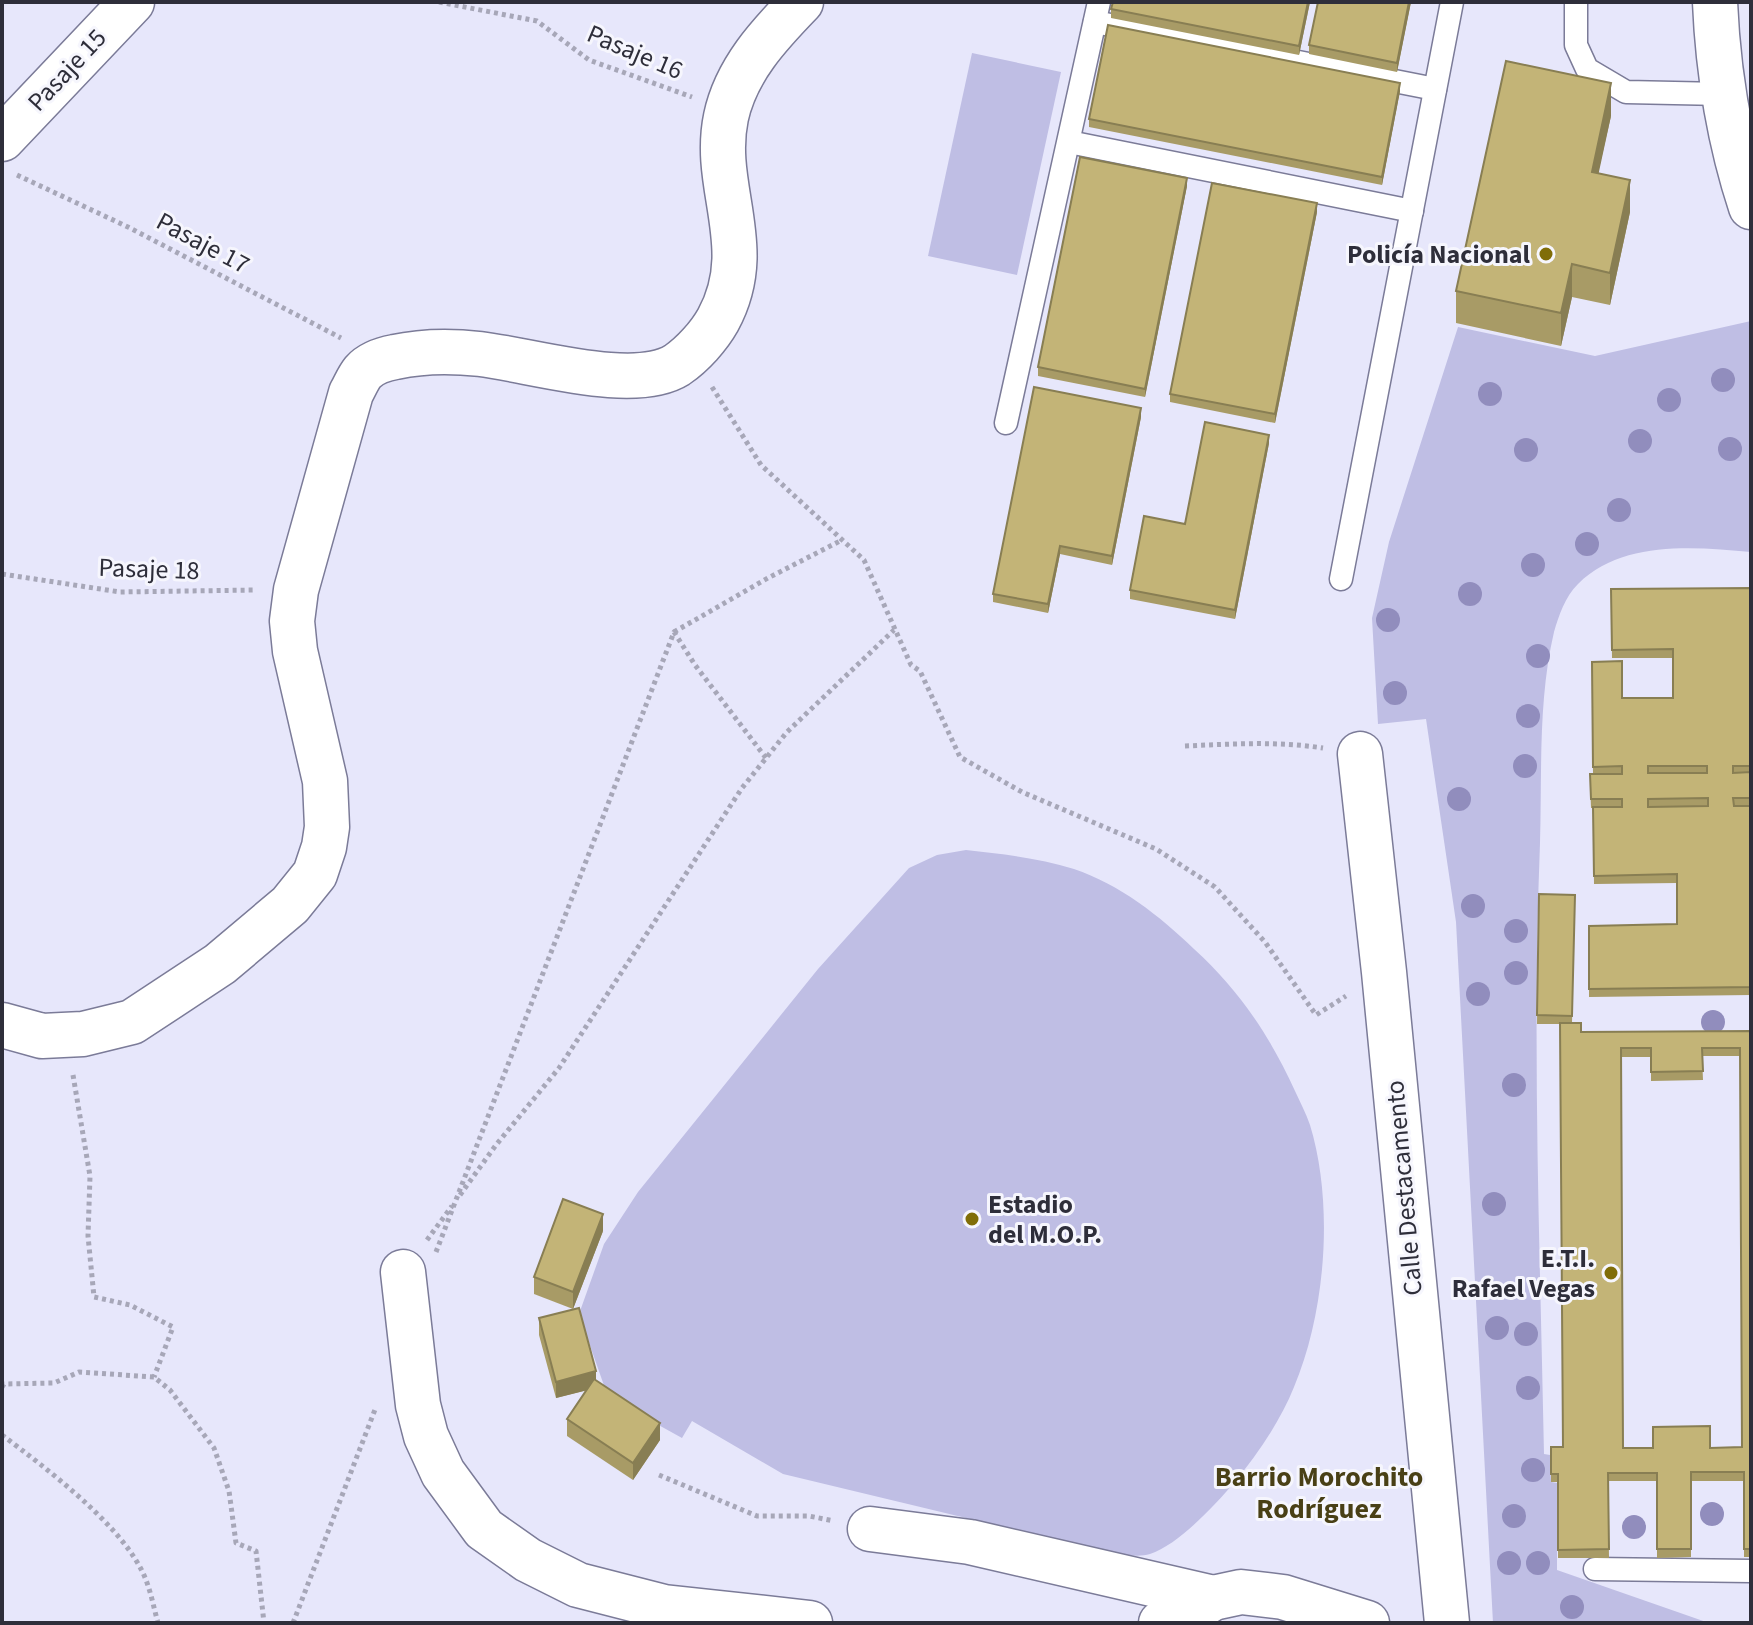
<svg xmlns="http://www.w3.org/2000/svg" width="1753" height="1625" font-family="'Source Sans 3',sans-serif">
<rect width="100%" height="100%" fill="#e7e7fb"/>
<g fill="#bfbee4">
<polygon points="972,53 1061,72 1017,275 928,256"/>
<path d="M1751 321V552C1695 547 1622 540 1578 584 1565 597 1559 615 1554 632 1538 699 1542 774 1540 843 1532 1046 1540 1251 1544 1454L1550 1455 1551 1482 1557 1483V1570L1709 1623H1493L1456 922 1426 719 1378 724 1372 618 1389 542 1458 327 1595 356Z"/>
<path d="M966 850C1002 854 1039 858 1074 869 1119 884 1160 916 1194 949 1239 990 1270 1036 1295 1091 1300 1102 1306 1113 1310 1125 1334 1203 1326 1311 1294 1387 1280 1422 1257 1455 1233 1484 1214 1506 1178 1545 1150 1554 1141 1557 1129 1555 1120 1555L783 1474 692 1421 682 1438 608 1397 579 1314 604 1244 638 1192 818 969 909 868 937 855Z"/>
</g>
<g fill="none" stroke-linecap="round" stroke-linejoin="round">
<defs>
<g id="service">
<polyline points="1576,2 1576,45 1587,69 1626,92 1722,94"/>
<polyline points="1095,22 1435,89"/>
<polyline points="1069,142 1412,211"/>
<polyline points="1006,423 1099,2"/>
<polyline points="1341,579 1452,2"/>
<polyline points="1595,1569 1751,1571"/>
</g>
<g id="minor">
<polyline points="2,139 132,2"/>
<polyline points="1360,754 1384,972 1447,1623"/>
<polyline points="403,1272 418,1405 426,1436 443,1473 484,1529 528,1560 578,1585 664,1607 810,1623"/>
<polyline points="870,1529 970,1542 1213,1598"/>
<polyline points="1161,1623 1191,1612 1213,1598 1241,1592 1283,1597 1367,1623"/>
</g>
<g id="secondary">
<path d="M1715 2C1718 73 1729 140 1751 207"/>
<path d="M2 1025 42 1036 83 1034 132 1022 220 964 290 905 315 874 324 847 327 827 325 781 295 651 292 621 296 590 351 393C355 386 358 378 363 372 371 363 384 359 395 357 422 351 453 351 480 354 531 360 634 392 677 365 693 354 709 336 718 320 758 247 711 188 726 117 736 70 769 35 801 2"/>
</g>
</defs>
<use href="#service" stroke="#7b7b98" stroke-width="25"/>
<use href="#minor" stroke="#7b7b98" stroke-width="47"/>
<use href="#secondary" stroke="#7b7b98" stroke-width="47"/>
<g stroke="#a7a7b8" stroke-width="5" stroke-dasharray="4 4" stroke-linecap="butt">
<polyline points="439,2 537,21 589,60 692,97"/>
<polyline points="17,175 128,227 341,338"/>
<polyline points="712,387 761,465 864,560 911,665 920,671 960,757 1022,792 1156,849 1215,887 1265,942 1316,1015 1346,996"/>
<polyline points="2,574 120,592 256,590"/>
<polyline points="674,632 768,578 842,540"/>
<path d="M1185 746C1232 744 1277 741 1323 748"/>
<polyline points="73,1075 90,1176 88,1236 94,1297 130,1305 173,1327 154,1377"/>
<polyline points="460,1195 496,1145 559,1068 742,788 787,732 894,630"/>
<polyline points="427,1240 452,1206"/>
<polyline points="436,1252 674,632 695,665 766,758"/>
<polyline points="2,1387 4,1384 54,1383 79,1372 154,1377 170,1390 214,1448 229,1491 236,1543 256,1551 264,1623"/>
<path d="M2 1435C46 1468 116 1521 141 1569 150 1586 153 1605 158 1623"/>
<polyline points="659,1475 757,1516 809,1516 834,1521"/>
<polyline points="293,1623 376,1407"/>
</g>
<use href="#service" stroke="#fff" stroke-width="22"/>
<use href="#minor" stroke="#fff" stroke-width="44"/>
<use href="#secondary" stroke="#fff" stroke-width="44"/>
</g>
<g fill="#918dbd">
<circle cx="1723" cy="380" r="12"/>
<circle cx="1490" cy="394" r="12"/>
<circle cx="1669" cy="400" r="12"/>
<circle cx="1640" cy="441" r="12"/>
<circle cx="1730" cy="449" r="12"/>
<circle cx="1526" cy="450" r="12"/>
<circle cx="1619" cy="510" r="12"/>
<circle cx="1587" cy="544" r="12"/>
<circle cx="1533" cy="565" r="12"/>
<circle cx="1470" cy="594" r="12"/>
<circle cx="1388" cy="620" r="12"/>
<circle cx="1538" cy="656" r="12"/>
<circle cx="1395" cy="693" r="12"/>
<circle cx="1528" cy="716" r="12"/>
<circle cx="1525" cy="766" r="12"/>
<circle cx="1459" cy="799" r="12"/>
<circle cx="1473" cy="906" r="12"/>
<circle cx="1516" cy="931" r="12"/>
<circle cx="1516" cy="973" r="12"/>
<circle cx="1478" cy="994" r="12"/>
<circle cx="1713" cy="1022" r="12"/>
<circle cx="1514" cy="1085" r="12"/>
<circle cx="1494" cy="1204" r="12"/>
<circle cx="1497" cy="1328" r="12"/>
<circle cx="1526" cy="1334" r="12"/>
<circle cx="1528" cy="1388" r="12"/>
<circle cx="1533" cy="1470" r="12"/>
<circle cx="1712" cy="1514" r="12"/>
<circle cx="1514" cy="1516" r="12"/>
<circle cx="1634" cy="1527" r="12"/>
<circle cx="1509" cy="1563" r="12"/>
<circle cx="1538" cy="1563" r="12"/>
<circle cx="1572" cy="1607" r="12"/>
</g>
<g fill="#a89b66" fill-rule="evenodd">
<polygon points="1310,2 1299,55 1111,18 1111,9"/>
<polygon points="1411,2 1397,72 1309,54 1309,45"/>
<polygon points="1400,91 1382,185 1089,127 1089,119"/>
<polygon points="1611,116 1598,173 1630,212 1610,305 1572,297 1561,346 1456,323 1456,291"/>
<polygon points="1187,186 1145,397 1038,376 1038,367"/>
<polygon points="1317,212 1275,423 1170,402 1170,394"/>
<polygon points="1141,417 1112,565 1060,554 1048,613 993,602 993,594"/>
<polygon points="1269,443 1235,619 1130,599 1130,590 1185,524"/>
<polygon points="1751,588 1751,995 1589,997 1589,926 1677,924 1677,883 1594,884 1593,808 1591,808 1590,782 1593,774 1592,662 1622,698 1673,698 1673,658 1612,658 1611,589"/>
<path d="M1539 894 1575 895 1572 1023 1581 1032 1751 1031V1557H1744V1481H1691V1557L1657 1558V1481H1608L1609 1558H1558V1482H1551V1447H1563L1560 1024H1537ZM1702 1056H1740L1742 1447 1623 1448 1621 1057H1651V1081L1703 1080Z"/>
<polygon points="603,1231 573,1309 534,1294 534,1277"/>
<polygon points="539,1318 596,1380 660,1440 633,1480 567,1436 567,1419 587,1390 556,1398 539,1335"/>
</g>
<g fill="#887e53">
<polygon points="1308,2 1310,2 1299,55 1299,46"/>
<polygon points="1409,2 1411,2 1397,72 1397,63"/>
<polygon points="1400,83 1400,91 1382,185 1382,177"/>
<polygon points="1611,83 1611,116 1592,204 1592,172"/>
<polygon points="1187,178 1187,186 1145,397 1145,389"/>
<polygon points="1630,180 1630,212 1610,305 1610,273"/>
<polygon points="1317,203 1317,212 1275,423 1275,414"/>
<polygon points="1572,264 1572,297 1561,346 1561,313"/>
<polygon points="1141,408 1141,417 1112,565 1112,556"/>
<polygon points="1269,435 1269,443 1235,619 1235,610"/>
<polygon points="1060,546 1060,554 1048,613 1048,604"/>
<polygon points="603,1214 603,1231 573,1309 573,1292"/>
<polygon points="596,1371 596,1388 556,1398 556,1382"/>
<polygon points="660,1423 660,1440 633,1480 633,1463"/>
</g>
<g fill="#c3b477" stroke="#887e53" stroke-width="2" fill-rule="evenodd">
<polygon points="1113,2 1308,2 1299,46 1111,9"/>
<polygon points="1318,2 1409,2 1397,63 1309,45"/>
<polygon points="1108,25 1400,83 1382,177 1089,119"/>
<polygon points="1506,61 1611,83 1592,172 1630,180 1610,273 1572,264 1561,313 1456,291"/>
<polygon points="1080,157 1187,178 1145,389 1038,367"/>
<polygon points="1212,183 1317,203 1275,414 1170,394"/>
<polygon points="1034,387 1141,408 1112,556 1060,546 1048,604 993,594"/>
<polygon points="1205,422 1269,435 1235,610 1130,590 1144,516 1185,524"/>
<path d="M1751 588V766H1733V773L1751 772V798H1733L1734 806H1751V987L1589 989V926L1677 924V874L1594 876 1593 807H1622V799H1591L1590 774H1622V766L1593 767 1592 662 1622 661V698H1673V649L1612 650 1611 589ZM1648 766H1707V773H1648ZM1708 798V806L1648 807V799Z"/>
<polygon points="1539,894 1575,895 1572,1016 1537,1015"/>
<path d="M1560 1023H1581V1032L1751 1031V1549H1744V1472H1691V1549H1657V1473H1608L1609 1549 1558 1550V1474H1551V1447H1563ZM1621 1048H1651V1072L1703 1071 1702 1048H1740L1742 1447 1710 1448V1426L1653 1427V1448H1623Z"/>
<polygon points="563,1199 603,1214 573,1292 534,1277"/>
<polygon points="579,1308 596,1371 556,1382 539,1318"/>
<polygon points="594,1379 660,1423 633,1463 567,1419"/>
</g>
<g fill="#806d08" stroke="#f6f6fd" stroke-width="3">
<circle cx="1546" cy="254" r="8"/>
<circle cx="972" cy="1219" r="8"/>
<circle cx="1611" cy="1273" r="8"/>
</g>
<g text-anchor="middle" dominant-baseline="central" stroke-width="6" stroke-linejoin="round" paint-order="stroke">
<g font-size="26" fill="#2e2e3a" stroke="#f6f6fd">
<text transform="translate(635 52) rotate(23)">Pasaje 16</text>
<text transform="translate(67 70) rotate(-47)">Pasaje 15</text>
<text transform="translate(203 243) rotate(28)">Pasaje 17</text>
<text transform="translate(149 569) rotate(2)">Pasaje 18</text>
<text transform="translate(1404 1188) rotate(-95)">Calle Destacamento</text>
</g>
<g font-size="26" font-weight="bold" fill="#2e2e3a" stroke="#f6f6fd" text-anchor="end">
<text x="1530" y="254">Policía Nacional</text>
<text x="988" y="1204" text-anchor="start">Estadio<tspan x="988" dy="30">del M.O.P.</tspan></text>
<text x="1595" y="1258">E.T.I.<tspan x="1595" dy="30">Rafael Vegas</tspan></text>
</g>
<g font-size="28" font-weight="bold" fill="#494016" stroke="#f6f6fd">
<text x="1319" y="1477">Barrio Morochito<tspan x="1319" dy="32">Rodríguez</tspan></text>
</g>
</g>
<rect width="1753" height="1625" fill="none" stroke="#2e2e3a" stroke-width="8"/>
</svg>
